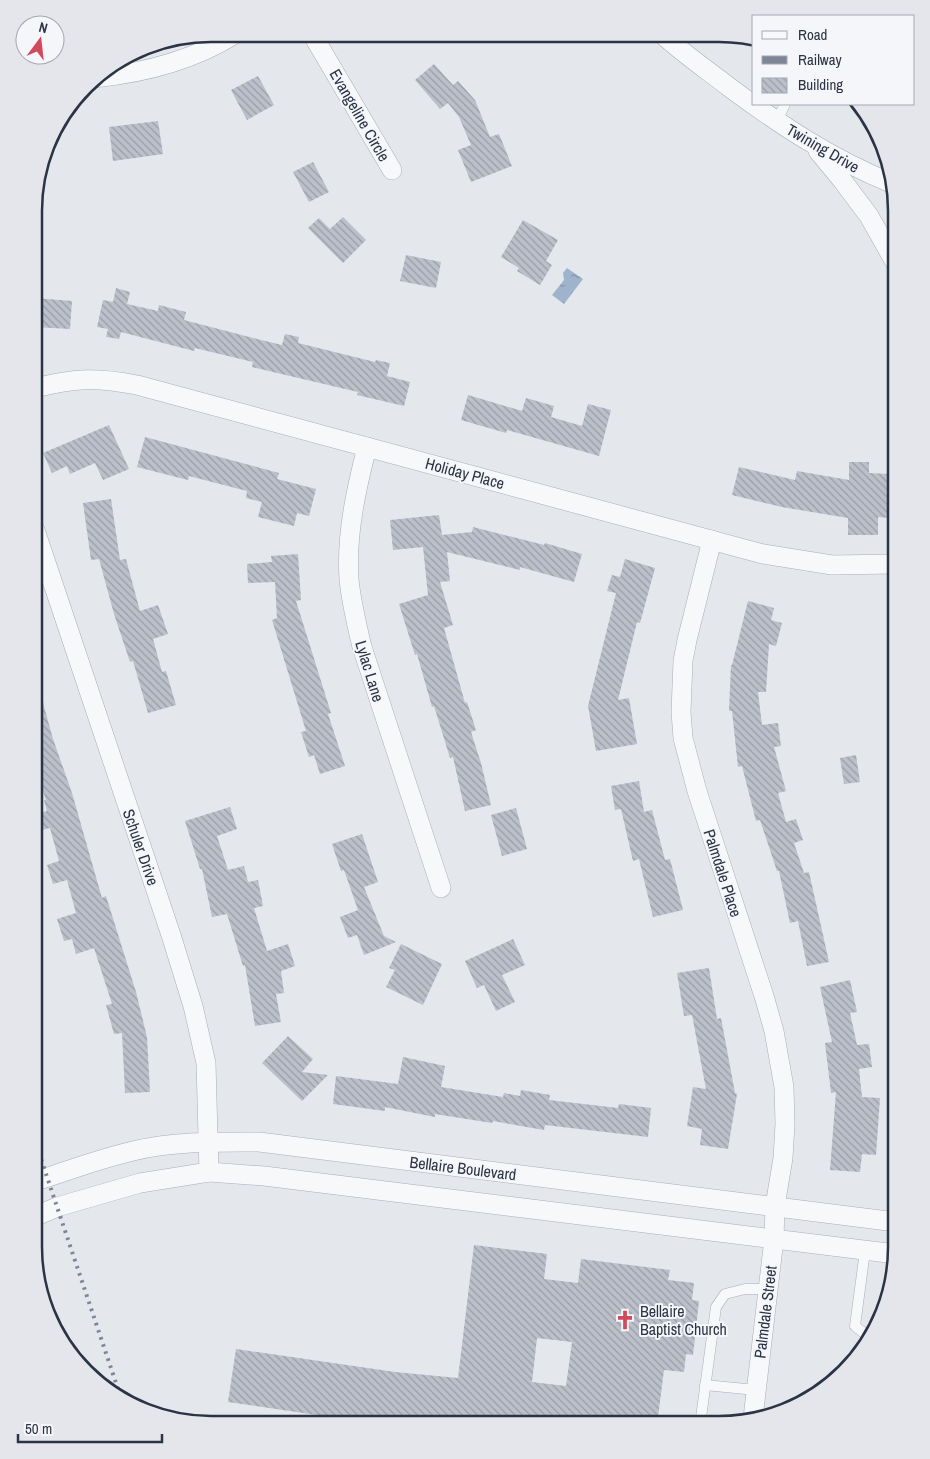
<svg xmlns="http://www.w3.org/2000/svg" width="930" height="1459" font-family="'Archivo Narrow',sans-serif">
<defs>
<pattern id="water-ripples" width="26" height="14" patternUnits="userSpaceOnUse" patternTransform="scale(1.25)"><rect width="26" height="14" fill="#9fb4cc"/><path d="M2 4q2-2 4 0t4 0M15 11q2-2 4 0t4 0" fill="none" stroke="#8293a7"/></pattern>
<pattern id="building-back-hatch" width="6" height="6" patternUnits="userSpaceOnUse" patternTransform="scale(1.25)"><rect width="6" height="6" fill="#bbc0ca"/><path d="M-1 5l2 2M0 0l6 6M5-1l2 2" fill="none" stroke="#989da6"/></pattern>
</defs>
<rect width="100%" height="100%" fill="#e4e7ec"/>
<polygon fill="url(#water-ripples)" points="567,268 583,279 564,304 552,295 564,280 563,273"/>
<g fill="url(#building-back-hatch)" fill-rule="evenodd">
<polygon points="434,64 453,85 458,81 475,100 490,137 499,134 512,166 471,182 458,150 471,145 459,117 448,103 440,109 415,80"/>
<polygon points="258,76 274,105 247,120 231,90"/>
<polygon points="158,121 163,154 113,161 109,127"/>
<polygon points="313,162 329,192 309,202 293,172"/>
<polygon points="343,217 366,240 343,263 308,228 319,218 330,229"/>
<polygon points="523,220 558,240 546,261 552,265 540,285 517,271 519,268 501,257"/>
<polygon points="406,255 441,262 436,288 400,281"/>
<polygon points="116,288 130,292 127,304 158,311 159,305 186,312 184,320 261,340 282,345 285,334 299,337 298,343 375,362 376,360 390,363 387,376 410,382 404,406 357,395 358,392 252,367 253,362 195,348 194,351 121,332 119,339 106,337 108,329 97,327 103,300 113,302"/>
<polygon points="35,298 72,301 70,329 35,327"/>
<polygon points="468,395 522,411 526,398 554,406 551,417 582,426 588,404 611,410 599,456 507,430 506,433 461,420"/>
<polygon points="109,425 129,469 103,480 95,463 70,474 67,466 52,473 43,453"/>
<polygon points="145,437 279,473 277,479 316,489 309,516 297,513 294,526 258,517 262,502 246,498 247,491 189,476 188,480 137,467"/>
<polygon points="849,462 869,462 869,473 890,474 889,518 878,517 878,535 848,535 848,518 782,507 732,495 739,467 795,480 797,471 849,480"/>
<polygon points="111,499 120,560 126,559 140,611 158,605 168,634 153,639 162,672 166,671 176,705 148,713 133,661 130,662 114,614 99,559 91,560 83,503"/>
<polygon points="439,515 442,535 472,532 473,527 544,545 545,543 582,554 574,582 520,567 520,570 447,552 450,581 440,582 453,625 444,628 465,703 467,702 476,730 471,732 481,763 491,805 465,811 453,757 450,758 434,706 432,707 417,654 415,655 399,604 428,595 423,547 393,550 390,520"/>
<polygon points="298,554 301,600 296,601 331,713 328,714 345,766 320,774 314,755 309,757 301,732 306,731 272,620 277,618 275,582 248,583 247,564 272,562 271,556"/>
<polygon points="625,559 655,568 640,623 637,622 618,700 629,698 637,744 596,751 588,706 616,593 607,591 612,575 620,577"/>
<polygon points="748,601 774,608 771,620 782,623 776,646 769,644 766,692 758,692 762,725 778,723 781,746 774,747 786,791 778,793 786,822 796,819 803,840 794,843 804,873 809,872 829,962 807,966 798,921 790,923 779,871 777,871 760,820 756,821 742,766 738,767 732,711 729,711 731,665 732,665"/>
<polygon points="39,688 53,739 72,793 102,898 106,896 136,992 147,1037 150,1092 125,1093 122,1033 114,1034 106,1005 112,1004 94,948 76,954 72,939 64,941 57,919 76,913 67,880 53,884 47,865 59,861 50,828 34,832 34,815 47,811 44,800 46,800 34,764 35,689"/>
<polygon points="856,755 860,782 844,784 840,758"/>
<polygon points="639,781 644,812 652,810 665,860 670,859 683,910 653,917 639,859 633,861 621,809 615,810 611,786"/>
<polygon points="230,807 237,829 217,836 228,870 244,866 248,882 258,880 263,906 254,908 267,951 288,944 295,966 281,971 284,993 276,994 281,1022 255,1026 245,965 243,966 227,914 212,917 202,869 200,869 185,821"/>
<polygon points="516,808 527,849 502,856 491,815"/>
<polygon points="362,834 378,882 364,887 384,936 396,942 364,955 357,935 348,938 340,917 358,910 344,870 341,871 332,844"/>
<polygon points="513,939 525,965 502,975 515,1002 496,1011 484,985 477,988 465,961"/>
<polygon points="401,944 442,964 423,1005 386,987 395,970 389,968"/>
<polygon points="709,968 717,1019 721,1018 735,1093 737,1094 728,1149 700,1145 702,1129 687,1126 693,1087 706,1089 692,1015 684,1016 677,973"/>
<polygon points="850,980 857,1012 850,1013 857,1045 869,1044 872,1067 859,1069 862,1097 880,1098 876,1155 862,1154 860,1172 830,1170 836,1092 831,1093 825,1043 832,1042 820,987"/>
<polygon points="288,1036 313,1059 302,1072 328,1075 302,1101 262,1063"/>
<polygon points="403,1057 445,1066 441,1087 503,1097 504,1093 520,1096 521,1090 550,1095 549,1100 618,1108 619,1104 651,1108 648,1137 545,1125 544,1130 493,1121 492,1123 435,1114 435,1117 385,1107 385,1111 333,1104 336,1076 398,1084"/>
<path d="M474 1245 547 1254 544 1279 578 1283 581 1259 670 1270 668 1280 694 1283 692 1300 699 1301 693 1355 686 1354 684 1372 664 1370 657 1425H459L381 1415 378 1424 228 1402 236 1349 395 1372 458 1378ZM537 1338 572 1342 566 1386 532 1382Z"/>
</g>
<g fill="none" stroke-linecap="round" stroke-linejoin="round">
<defs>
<g id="service">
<polyline points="777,121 785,104"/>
<polyline points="865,1251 855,1326 870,1338"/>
<polyline points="705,1385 756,1390"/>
<polyline points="700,1425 716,1307 725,1294 745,1289 768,1289"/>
</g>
<g id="minor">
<polyline points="312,34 392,170"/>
<path d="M663 35C684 54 707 70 729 87 780 125 832 159 891 183"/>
<path d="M94 78C144 73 192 61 235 34"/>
<polyline points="818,151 842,180 869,216 896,264"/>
<path d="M35 388C75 378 96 377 137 385L763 554 832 565 896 564"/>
<path d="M367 447C356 490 346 535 349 579 351 602 357 625 362 647L441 888"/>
<polyline points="35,530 171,935 193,1006 206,1063 209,1172"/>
<polyline points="712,540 687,640 683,661 681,712 683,738 697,791 764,996 774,1031 784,1087 785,1124 783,1158 775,1206 774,1239 753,1418"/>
<path d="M34 1182C66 1171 99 1159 133 1151 174 1141 217 1142 259 1142L896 1222"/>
<polyline points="34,1217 57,1207 140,1183 209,1172 264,1176 896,1254"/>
</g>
</defs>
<use href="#service" stroke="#a9aeb7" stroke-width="11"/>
<use href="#minor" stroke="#a9aeb7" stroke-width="20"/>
<use href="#service" stroke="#f7f8fa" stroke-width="10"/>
<use href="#minor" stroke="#f7f8fa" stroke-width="19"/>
<polyline stroke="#7d8696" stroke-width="4" stroke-dasharray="2.5 5" stroke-linecap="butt" points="34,1138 120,1395"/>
</g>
<defs>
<symbol id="church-bare" viewBox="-9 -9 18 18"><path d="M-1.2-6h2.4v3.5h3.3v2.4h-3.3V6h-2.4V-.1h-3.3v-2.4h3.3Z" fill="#d1495b" stroke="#f4f6f9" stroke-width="2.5" paint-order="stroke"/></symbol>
</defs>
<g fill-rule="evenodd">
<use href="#church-bare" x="611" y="1306" width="28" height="28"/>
</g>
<g text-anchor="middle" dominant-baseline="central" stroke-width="4" stroke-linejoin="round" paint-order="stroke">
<g font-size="16" fill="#2b3445" stroke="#f4f6f9">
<text transform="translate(360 115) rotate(60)">Evangeline Circle</text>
<text transform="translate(823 148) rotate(30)">Twining Drive</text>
<text transform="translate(465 473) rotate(15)">Holiday Place</text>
<text transform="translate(370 671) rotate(73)">Lylac Lane</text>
<text transform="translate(141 847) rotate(71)">Schuler Drive</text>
<text transform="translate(723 873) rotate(72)">Palmdale Place</text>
<text transform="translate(463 1168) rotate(7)">Bellaire Boulevard</text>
<text transform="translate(765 1312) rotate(-83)">Palmdale Street</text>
</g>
<g font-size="16" fill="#2b3445" stroke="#f4f6f9" text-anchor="start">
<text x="640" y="1311">Bellaire<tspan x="640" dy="18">Baptist Church</tspan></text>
</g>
</g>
<path d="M0 0H930V1459H0ZM211 42H719A169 169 0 0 1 888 211V1247A169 169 0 0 1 719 1416H211A169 169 0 0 1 42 1247V211A169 169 0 0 1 211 42Z" fill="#e4e6eb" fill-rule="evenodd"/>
<path fill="none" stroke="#2b3445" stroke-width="2.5" d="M211 42H719A169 169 0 0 1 888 211V1247A169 169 0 0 1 719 1416H211A169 169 0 0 1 42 1247V211A169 169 0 0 1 211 42Z"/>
<rect x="752" y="15" width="162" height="90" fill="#f4f6f9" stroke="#a4a8b1"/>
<rect x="762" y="31" width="25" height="8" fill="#f7f8fa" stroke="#a4a8b1"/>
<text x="798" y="40" font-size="15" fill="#2b3445">Road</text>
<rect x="762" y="56" width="25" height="8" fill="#7d8696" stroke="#a4a8b1"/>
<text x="798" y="65" font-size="15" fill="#2b3445">Railway</text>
<rect x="762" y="78" width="25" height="15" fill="url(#building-back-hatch)" stroke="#a4a8b1"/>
<text x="798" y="90" font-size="15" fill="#2b3445">Building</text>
<g transform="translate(40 40) rotate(15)"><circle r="24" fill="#f4f6f9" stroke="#a4a8b1"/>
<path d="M0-4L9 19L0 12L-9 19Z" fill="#d1495b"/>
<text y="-8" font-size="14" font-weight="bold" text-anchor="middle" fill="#2b3445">N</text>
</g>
<path d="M18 1434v8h144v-8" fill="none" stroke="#2b3445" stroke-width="2.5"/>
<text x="25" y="1434" font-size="15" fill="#2b3445" stroke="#f4f6f9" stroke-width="4" paint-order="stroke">50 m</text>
</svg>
